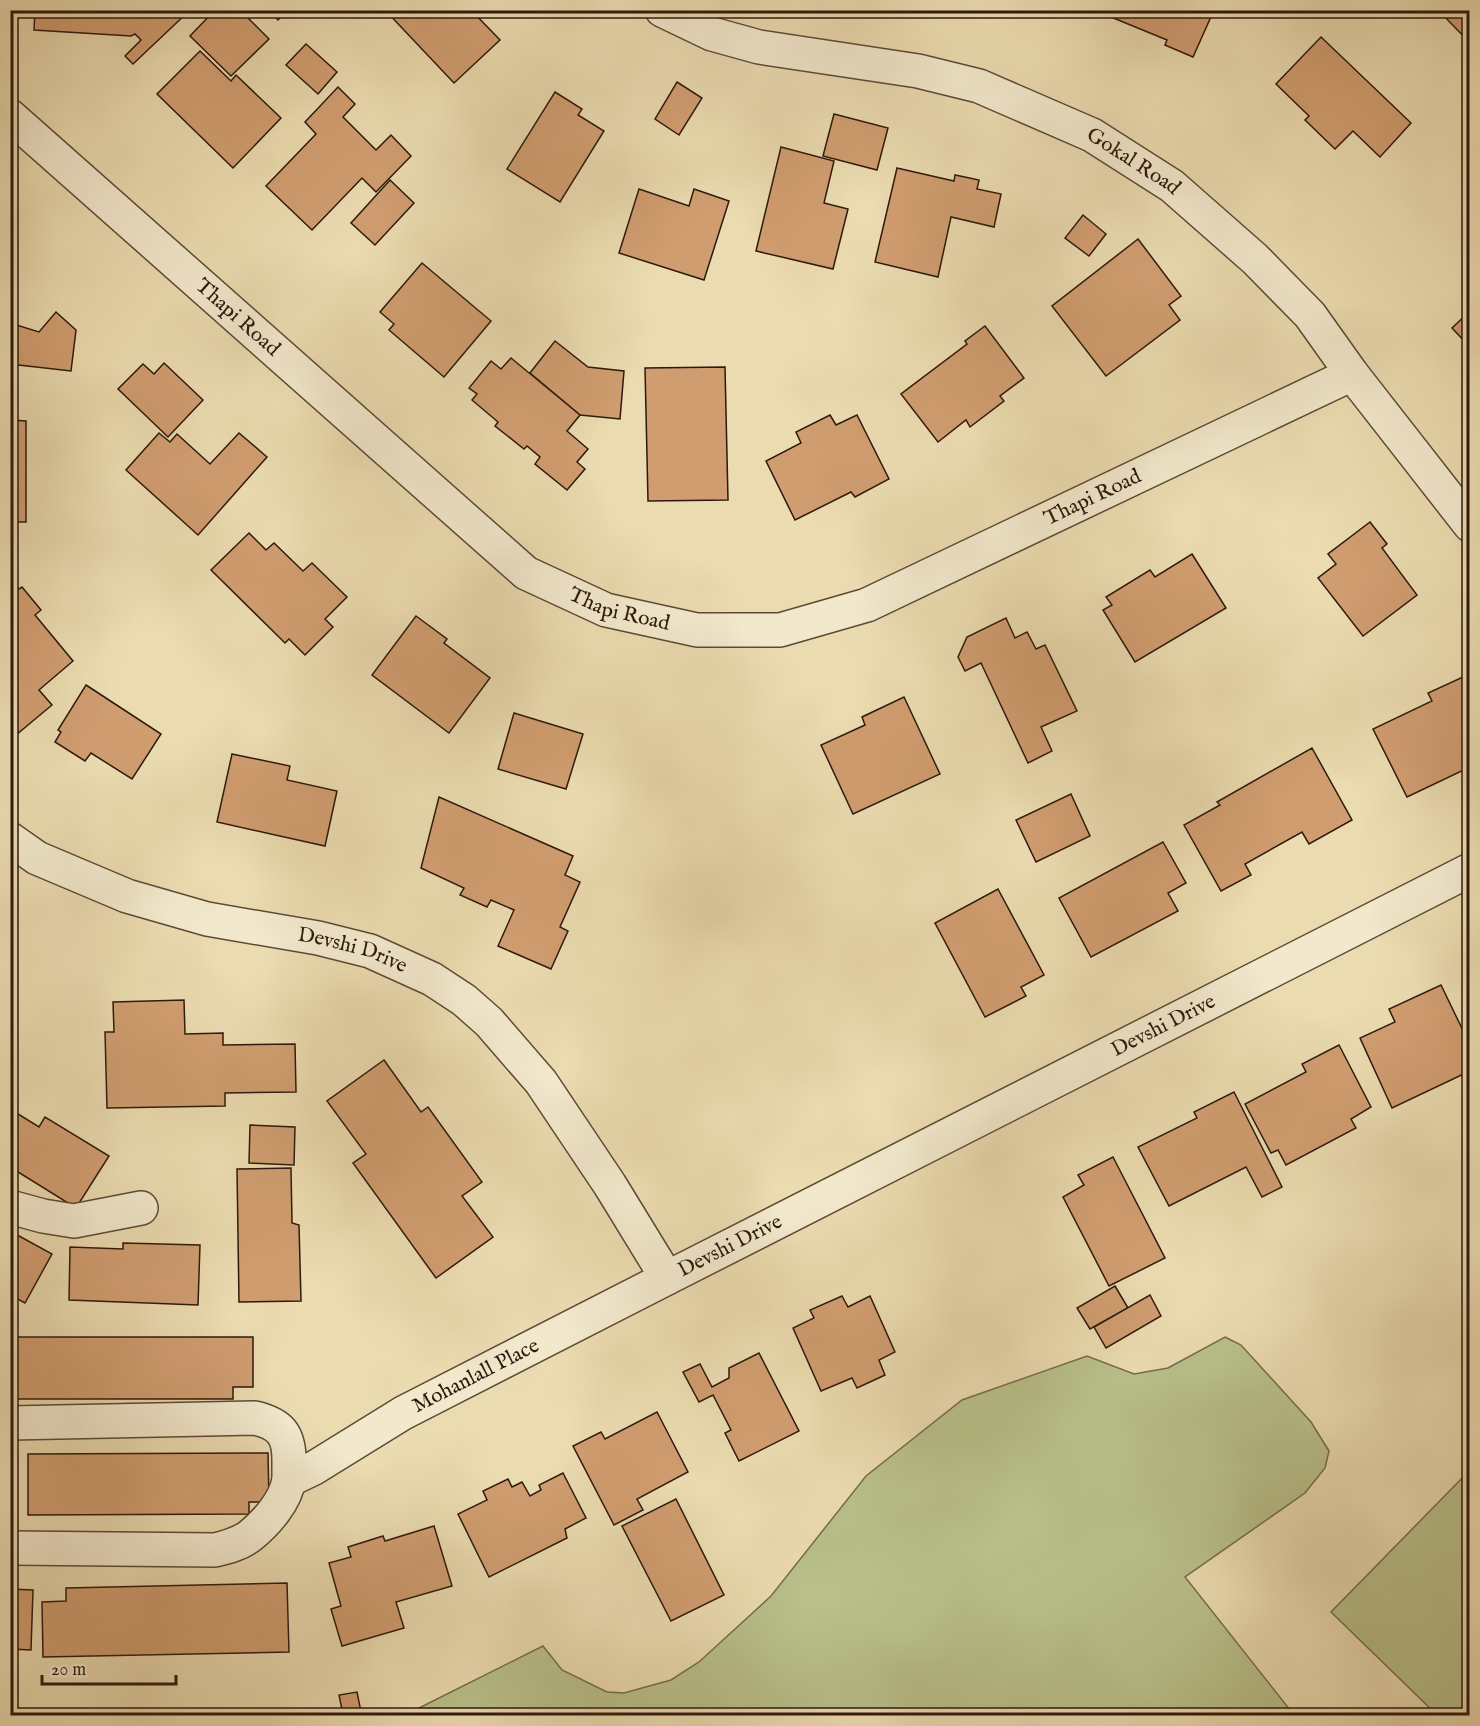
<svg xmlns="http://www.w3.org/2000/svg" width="1480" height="1726" font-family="'IM FELL English',serif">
<rect width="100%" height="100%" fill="#ebdbb0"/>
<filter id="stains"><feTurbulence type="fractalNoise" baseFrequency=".00333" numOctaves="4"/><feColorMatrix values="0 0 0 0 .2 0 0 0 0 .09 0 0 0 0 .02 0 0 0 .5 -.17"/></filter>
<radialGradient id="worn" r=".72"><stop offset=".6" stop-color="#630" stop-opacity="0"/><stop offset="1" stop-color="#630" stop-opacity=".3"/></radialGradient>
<g fill="#b9c08a" stroke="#736c4b" stroke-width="1.5">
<polygon points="1225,1337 1241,1345 1311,1422 1329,1451 1325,1468 1305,1493 1185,1577 1294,1715 405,1715 543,1646 562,1670 607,1692 624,1693 671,1680 699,1662 771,1596 866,1476 962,1400 1087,1356 1134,1374 1168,1368"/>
<polygon points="1469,1471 1469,1715 1437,1715 1331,1612"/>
</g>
<g fill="#d09d70" stroke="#2d190c" stroke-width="1.5">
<polygon points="35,10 190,10 133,64 125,56 141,40 135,34 131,36 34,30"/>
<polygon points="215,10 240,10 269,39 231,76 190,36"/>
<polygon points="268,10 288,10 278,20"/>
<polygon points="385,10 471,10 500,40 454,83"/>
<polygon points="1114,10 1214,10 1193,57 1165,45 1167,40 1111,17"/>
<polygon points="1446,10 1470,10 1470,43 1442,14"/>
<polygon points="1321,37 1411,123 1380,157 1353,131 1335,149 1305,120 1309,116 1276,84"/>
<polygon points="306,44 337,72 318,94 286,65"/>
<polygon points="200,51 231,81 236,75 281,118 233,168 157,94"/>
<polygon points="677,82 702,98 679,135 655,119"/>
<polygon points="338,87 355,104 343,117 376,150 391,135 411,156 376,192 362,178 312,230 266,186 316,134 305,122"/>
<polygon points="555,92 582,109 578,115 604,131 560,202 507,169"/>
<polygon points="834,114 888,128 877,170 823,156"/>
<polygon points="781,147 834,161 824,203 848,209 833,269 756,251"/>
<polygon points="897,168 954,181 955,175 979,180 977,189 1001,194 994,227 951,217 938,277 875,262"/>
<polygon points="390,180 414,203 375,245 351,223"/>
<polygon points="639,189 689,206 694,189 729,201 704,280 619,253"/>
<polygon points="1083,215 1106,234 1089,256 1065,238"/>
<polygon points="1138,239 1181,296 1169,305 1180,320 1106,376 1052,306"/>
<polygon points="422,263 491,321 444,377 389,330 394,324 380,312"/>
<polygon points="10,270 15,271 13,324 39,332 56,312 76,330 71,371 10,364"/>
<polygon points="1470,311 1470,347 1452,328"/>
<polygon points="985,326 1024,378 1000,396 1004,401 970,427 966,420 938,442 901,394 967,344 965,341"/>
<polygon points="555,341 588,367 624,371 620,419 580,415 530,373"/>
<polygon points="1470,355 1470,368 1463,361"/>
<polygon points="511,358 580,415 567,431 588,449 577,462 585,469 567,490 535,464 540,457 527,446 524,449 495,426 498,422 472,400 477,394 469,388 491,361 501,369"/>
<polygon points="164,363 203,400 168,437 118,389 143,364 154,374"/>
<polygon points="725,367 728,500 648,501 645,368"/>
<polygon points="830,415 836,425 857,415 889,479 855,497 851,492 795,520 766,461 801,443 796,432"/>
<polygon points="10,420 26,421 26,522 10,522"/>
<polygon points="159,433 170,442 177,434 210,464 239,433 267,457 198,535 126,470"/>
<polygon points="1370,522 1387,544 1382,548 1417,595 1363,636 1318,578 1336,564 1328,554"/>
<polygon points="249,533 266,550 274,543 303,571 312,563 347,597 325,619 333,627 305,655 289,639 285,643 211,570"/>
<polygon points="1192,554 1226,608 1135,662 1103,610 1112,605 1106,597 1150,570 1155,577"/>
<polygon points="22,587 41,610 35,615 73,661 39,690 52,705 16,735 10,729 10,588 14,592"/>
<polygon points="416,616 447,639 444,643 490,678 449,733 372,675"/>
<polygon points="1006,618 1015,638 1027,632 1036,649 1045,645 1077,711 1041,727 1052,751 1028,763 981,663 965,671 958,657 967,637"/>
<polygon points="1463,677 1470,690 1470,767 1407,797 1373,729 1432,701 1428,693"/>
<polygon points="86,685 161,734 132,779 91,753 85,761 55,742 61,732 58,730"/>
<polygon points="904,697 940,774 853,814 821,745 865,725 862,717"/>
<polygon points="514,713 583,734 566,789 498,769"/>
<polygon points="1312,748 1352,820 1309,844 1302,832 1245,864 1251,875 1221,891 1184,825 1220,805 1217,802"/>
<polygon points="232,754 290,766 287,780 337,791 325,846 217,822"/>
<polygon points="1071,794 1090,836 1036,862 1016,820"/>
<polygon points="439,797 573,856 565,875 580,882 560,927 568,931 551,969 498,946 514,910 491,900 487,907 460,895 464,888 421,868"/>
<polygon points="1163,842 1186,883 1168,893 1178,911 1091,957 1059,898"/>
<polygon points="998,889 1044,975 1021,987 1026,996 985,1017 935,923"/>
<polygon points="1441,985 1470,1045 1470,1071 1392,1108 1360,1038 1395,1022 1389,1009"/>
<polygon points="184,1000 185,1034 223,1033 223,1045 295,1044 296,1092 225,1093 225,1106 107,1108 105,1032 114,1032 113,1002"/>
<polygon points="1339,1045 1371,1107 1351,1119 1356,1128 1286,1165 1278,1150 1271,1153 1245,1104 1306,1072 1302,1064"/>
<polygon points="384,1060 421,1112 428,1107 482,1182 462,1196 493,1237 436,1278 353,1163 366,1154 327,1101"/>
<polygon points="1234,1092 1282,1187 1262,1197 1246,1167 1169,1206 1138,1147 1197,1118 1194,1112"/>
<polygon points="10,1109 39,1127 45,1117 109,1156 76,1208 10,1167"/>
<polygon points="250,1125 295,1127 294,1165 249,1163"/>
<polygon points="1113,1157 1165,1258 1109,1286 1063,1197 1084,1185 1078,1175"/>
<polygon points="291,1168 292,1223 299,1225 301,1301 239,1302 237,1169"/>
<polygon points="10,1231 52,1254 25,1303 10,1295"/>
<polygon points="123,1243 200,1245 198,1305 69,1300 70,1247 123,1249"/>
<polygon points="1115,1286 1128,1308 1090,1329 1077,1308"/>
<polygon points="1150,1295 1161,1316 1106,1348 1094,1327"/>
<polygon points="842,1296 848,1307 870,1296 895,1352 879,1360 885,1375 857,1388 852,1378 821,1391 793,1328 814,1318 810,1310"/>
<polygon points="12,1337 253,1337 253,1387 233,1387 233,1399 12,1399"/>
<polygon points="759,1353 799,1431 739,1461 725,1433 731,1430 713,1395 699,1402 683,1372 700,1364 712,1387 729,1378 729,1368"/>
<polygon points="657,1412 688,1472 637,1499 643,1510 614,1525 573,1446 601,1432 605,1439"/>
<polygon points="10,1451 14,1451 15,1504 10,1504"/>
<polygon points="268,1453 269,1502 249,1502 249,1514 28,1515 28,1454"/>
<polygon points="563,1473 586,1518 565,1529 567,1538 489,1577 458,1514 487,1500 483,1491 508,1479 512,1487 522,1482 530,1496 541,1490 539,1485"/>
<polygon points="676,1499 724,1595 671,1621 622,1526"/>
<polygon points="434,1526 452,1586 396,1602 404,1628 342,1646 331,1609 341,1606 329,1563 351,1557 348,1547 383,1536 385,1541"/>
<polygon points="287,1583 289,1652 43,1657 42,1602 66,1601 66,1588"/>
<polygon points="10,1589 33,1590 31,1650 10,1649"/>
<polygon points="357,1692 361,1712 343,1715 339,1695"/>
</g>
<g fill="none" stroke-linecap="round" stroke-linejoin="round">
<defs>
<g id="street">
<path id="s1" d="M662 10 712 34 759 47 918 71 979 86 1092 135 1172 186 1255 259 1310 315 1352 374 1470 525"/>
<path id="s2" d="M10 116 526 573 606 610 697 630H780L867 605 1352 374"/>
<path id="s3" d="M10 839 37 858 127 896 207 919 318 938 370 951 432 979 464 1000 489 1022 541 1082 610 1185 667 1278 1470 870"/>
<polyline points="10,1207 43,1216 74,1221 141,1208"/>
<path d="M10 1423 255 1418C280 1424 289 1434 289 1460 289 1466 289 1473 289 1479 286 1501 266 1523 250 1536 239 1544 228 1547 215 1550L10 1548"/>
<path id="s4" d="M289 1480 314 1468 403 1413 667 1278"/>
</g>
</defs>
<use href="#street" stroke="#5c4a35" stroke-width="36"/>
<use href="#street" stroke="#f2e8cc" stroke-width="33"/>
</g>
<g text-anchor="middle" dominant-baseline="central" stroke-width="4.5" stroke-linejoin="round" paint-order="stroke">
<g font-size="21" fill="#2d190c" stroke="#f2e8cc">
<text stroke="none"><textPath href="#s1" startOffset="500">Gokal Road</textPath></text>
<text stroke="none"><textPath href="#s2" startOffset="304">Thapi Road</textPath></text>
<text stroke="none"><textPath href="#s2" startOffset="1294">Thapi Road</textPath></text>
<text stroke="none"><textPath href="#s2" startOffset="790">Thapi Road</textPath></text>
<text stroke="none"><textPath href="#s3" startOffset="363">Devshi Drive</textPath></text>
<text stroke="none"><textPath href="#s3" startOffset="1389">Devshi Drive</textPath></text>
<text stroke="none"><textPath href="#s3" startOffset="903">Devshi Drive</textPath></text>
<text stroke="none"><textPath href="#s4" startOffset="214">Mohanlall Place</textPath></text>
</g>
</g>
<rect width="1480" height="1726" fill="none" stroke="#ebdbb0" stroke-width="36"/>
<rect x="12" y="12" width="1456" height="1702" fill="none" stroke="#2d190c" stroke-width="3"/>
<rect x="18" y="18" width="1444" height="1690" fill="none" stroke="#2d190c" stroke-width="1.5"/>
<path d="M42 1675v9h134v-9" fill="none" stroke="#2d190c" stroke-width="3"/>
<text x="51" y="1675" font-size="18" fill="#2d190c" stroke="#f2e8cc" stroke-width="4.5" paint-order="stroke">20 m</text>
<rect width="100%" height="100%" filter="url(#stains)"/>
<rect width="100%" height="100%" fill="url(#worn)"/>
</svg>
